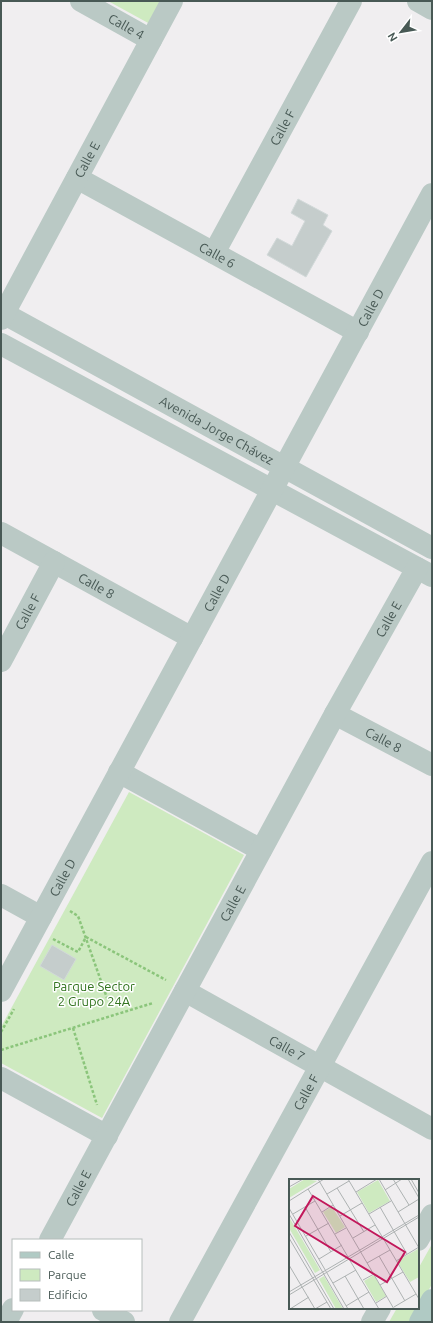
<svg xmlns="http://www.w3.org/2000/svg" width="433" height="1323" font-family="Ubuntu,sans-serif">
<rect width="100%" height="100%" fill="#f0eef0"/>
<g fill="#ceeac0">
<polygon points="108,1 163,1 150,24"/>
<polygon points="129,792 244,855 102,1118 1,1063 1,1027"/>
<polygon points="432,1244 432,1284 411,1322 389,1322 397,1308 418,1308 418,1269"/>
</g>
<g fill="#c5cdcc" stroke="#d2d9d9">
<polygon points="298,199 328,215 323,225 332,231 306,277 267,255 277,238 292,246 305,221 291,213"/>
<polygon points="52,945 76,959 64,980 40,966"/>
</g>
<g fill="none" stroke-linecap="round" stroke-linejoin="round">
<g stroke="#8bc57b" stroke-width="2.5" stroke-dasharray="3 2" stroke-linecap="butt">
<polyline points="70,911 78,916 107,998"/>
<polyline points="53,939 78,952 86,937 166,980"/>
<polyline points="73,1028 97,1105"/>
<polyline points="1,1032 14,1009"/>
<polyline points="1,1050 153,1003"/>
</g>
<g stroke="#bac9c5" stroke-width="22">
<path id="s1" d="M81 1 151 40"/>
<polyline points="418,1 432,9"/>
<path id="s2" d="M77 178 358 332"/>
<path id="s3" d="M214 253 351 1"/>
<path id="s4" d="M1 312 432 548"/>
<path id="s5" d="M1 319 172 1"/>
<polyline points="1,344 432,576"/>
<path id="s6" d="M1 533 192 638"/>
<path id="s7" d="M1 661 54 562"/>
<path id="s8" d="M335 714 432 765"/>
<polyline points="119,772 261,850"/>
<polyline points="1,895 41,917"/>
<path id="s9" d="M1 991 432 194"/>
<path id="s10" d="M185 991 432 1129"/>
<polyline points="1,1078 107,1136"/>
<path id="s11" d="M50 1240 335 714 417 568"/>
<polyline points="418,1240 432,1215"/>
<polyline points="103,1310 124,1322"/>
<polyline points="6,1322 13,1309"/>
<path id="s12" d="M180 1322 432 862"/>
<polyline points="372,1322 380,1308"/>
</g>
<polyline stroke="#b0cac4" stroke-width="22" points="420,1322 432,1300"/>
</g>
<g text-anchor="middle" dominant-baseline="central" stroke-width="3" stroke-linejoin="round" paint-order="stroke">
<g font-size="13" fill="#485955" stroke="#fff">
<text stroke="none"><textPath href="#s1" startOffset="52">Calle 4</textPath></text>
<text stroke="none"><textPath href="#s3" startOffset="143">Calle F</textPath></text>
<text stroke="none"><textPath href="#s5" startOffset="181">Calle E</textPath></text>
<text stroke="none"><textPath href="#s2" startOffset="160">Calle 6</textPath></text>
<text stroke="none"><textPath href="#s9" startOffset="777">Calle D</textPath></text>
<text stroke="none"><textPath href="#s4" startOffset="246">Avenida Jorge Chávez</textPath></text>
<text stroke="none"><textPath href="#s6" startOffset="109">Calle 8</textPath></text>
<text stroke="none"><textPath href="#s9" startOffset="453">Calle D</textPath></text>
<text stroke="none"><textPath href="#s7" startOffset="56">Calle F</textPath></text>
<text stroke="none"><textPath href="#s11" startOffset="707">Calle E</textPath></text>
<text stroke="none"><textPath href="#s8" startOffset="55">Calle 8</textPath></text>
<text stroke="none"><textPath href="#s9" startOffset="129">Calle D</textPath></text>
<text stroke="none"><textPath href="#s11" startOffset="383">Calle E</textPath></text>
<text stroke="none"><textPath href="#s10" startOffset="117">Calle 7</textPath></text>
<text stroke="none"><textPath href="#s12" startOffset="262">Calle F</textPath></text>
<text stroke="none"><textPath href="#s11" startOffset="59">Calle E</textPath></text>
</g>
<g font-size="13" fill="#32741f" stroke="#fff">
<text x="94" y="986">Parque Sector<tspan x="94" dy="15">2 Grupo 24A</tspan></text>
</g>
</g>
<g transform="translate(289 1179)">
<rect width="130" height="130" fill="#f0eef0"/>
<path d="M16 0 28 2 0 19V10ZM89 1 101 22 80 34 68 13ZM43 28 56 48 47 54 34 33ZM0 38 31 91 26 94 0 49ZM129 70 130 98 121 103 108 82ZM85 96 97 117 87 123 75 102ZM35 97 54 130H47L30 100Z" fill="#ceeac0"/>
<path fill="none" stroke="#adb2b2" stroke-width="1" d="M29 0 105 130M59 0 130 120M90 0 130 69M104 0 120 26M119 0 130 19M122 0 130 14M0 8 14 0M48 9 75 53M19 10 59 78M96 11 113 0M67 13 88 0M38 15 60 2M0 22 35 0M16 28 42 73M91 28 118 75M0 29 59 130M33 33 44 26M109 33 130 20M0 35 55 130M4 35 26 22M80 35 102 22M51 37 73 24M0 53 45 130M46 55 57 49M17 57 40 44M0 59 42 130M64 59 86 46M90 77 116 122M30 80 53 66M60 80 90 130M107 82 130 68M78 84 101 71M0 86 26 130 38 123M56 97 75 130M74 101 85 95M44 104 67 91M91 106 114 93M0 113 130 36M0 116 130 38M87 124 98 117M57 127 80 113M105 128 127 115M1 130 20 118"/>
<path fill="#c2185b" fill-opacity="0.15" stroke="#c2185b" stroke-width="2" d="M24 17 116 73 98 103 6 47Z"/>
<rect width="130" height="130" fill="none" stroke="#485955" stroke-width="2"/>
</g>
<rect width="433" height="1323" fill="none" stroke="#485955" stroke-width="4"/>
<rect x="12" y="1239" width="130" height="72" fill="#ffffff" stroke="#b6bdbb"/>
<rect x="20" y="1252" width="20" height="6" fill="#b0cac4" stroke="#b6bdbb"/>
<text x="48" y="1259" font-size="12" fill="#485955">Calle</text>
<rect x="20" y="1269" width="20" height="12" fill="#ceeac0" stroke="#b6bdbb"/>
<text x="48" y="1279" font-size="12" fill="#485955">Parque</text>
<rect x="20" y="1289" width="20" height="12" fill="#c5cdcc" stroke="#b6bdbb"/>
<text x="48" y="1299" font-size="12" fill="#485955">Edificio</text>
<g transform="translate(401 32) rotate(239)" stroke="#ffffff" stroke-width="3" paint-order="stroke">
<path d="M0-3L7 15L0 10L-7 15Z" fill="#485955"/>
<text y="-6" font-size="11" font-weight="bold" text-anchor="middle" fill="#485955">N</text>
</g>
</svg>
